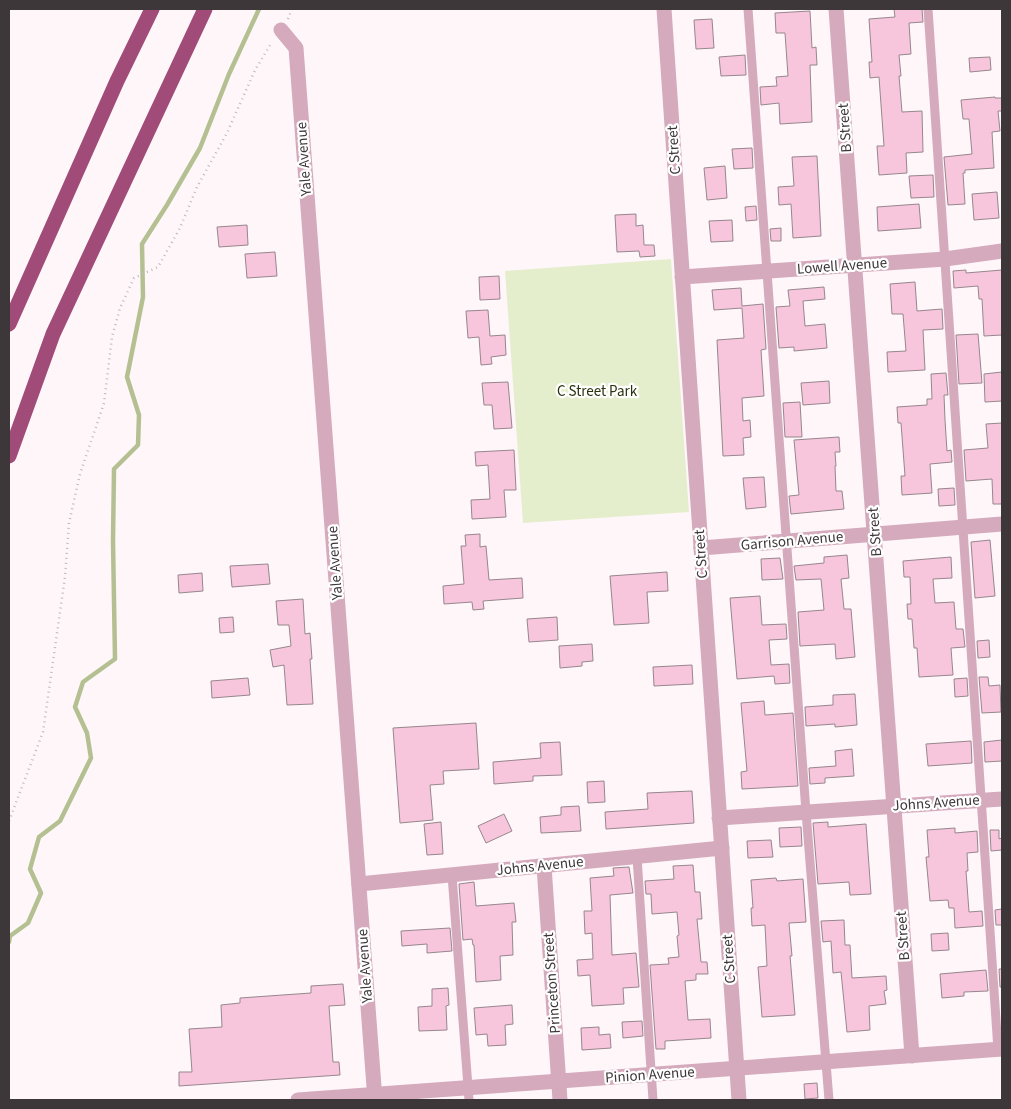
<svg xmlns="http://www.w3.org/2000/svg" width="1011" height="1109" font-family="'Source Sans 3',sans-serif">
<rect width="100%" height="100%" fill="#fef6f9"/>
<polygon fill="#e5eecc" points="671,259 689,512 523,523 505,271"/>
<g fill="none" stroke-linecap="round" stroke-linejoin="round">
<polyline stroke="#b5c092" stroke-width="4.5" points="9,942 10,936 28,923 41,893 30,869 39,837 60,821 91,758 87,733 75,707 83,682 115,659 113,541 114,469 138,445 139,415 127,377 143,297 142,244 167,205 200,148 229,74 259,9"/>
</g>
<g fill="#f8c6dc" stroke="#97868d">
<polygon points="894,9 922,9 923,22 909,23 911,54 899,55 901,76 899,76 902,112 922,111 923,152 906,153 907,173 879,175 877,146 884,146 879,77 870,78 869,62 872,62 869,19 895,17"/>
<polygon points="810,11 812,48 816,47 817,65 810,65 812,122 780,124 779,103 761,105 760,87 777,86 776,77 788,76 785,33 776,33 775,13"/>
<polygon points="712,19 714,48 696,49 694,20"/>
<polygon points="745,55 746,75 721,76 719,57"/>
<polygon points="990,57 991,70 970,72 969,58"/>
<polygon points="995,97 995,98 1002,98 1002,111 998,111 1000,131 992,132 994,168 965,170 965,173 963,173 965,204 948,205 944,157 972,154 969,119 963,119 961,100"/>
<polygon points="752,148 753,168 734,169 732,149"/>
<polygon points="817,156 821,236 793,238 791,204 779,205 778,187 794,186 792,157"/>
<polygon points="725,166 727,198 707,200 704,168"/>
<polygon points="933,175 934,197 911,198 909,176"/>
<polygon points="997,192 999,218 974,220 972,194"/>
<polygon points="919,204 921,228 878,231 877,207"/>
<polygon points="756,206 757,220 746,221 745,207"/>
<polygon points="636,214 636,226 643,225 644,245 654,245 655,256 640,257 639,251 617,252 615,215"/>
<polygon points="732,220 733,241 711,242 709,221"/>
<polygon points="247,225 248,245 219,247 217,227"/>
<polygon points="781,228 781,241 771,241 770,229"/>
<polygon points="275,252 277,276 247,278 245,254"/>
<polygon points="966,270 966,273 1002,270 1002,335 984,336 982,299 979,299 978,286 954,288 953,271"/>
<polygon points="499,276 500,299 480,300 479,277"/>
<polygon points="915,282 917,311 942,309 943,329 923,330 925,370 888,372 887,352 906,351 903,314 892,314 890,284"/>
<polygon points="824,287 825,299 803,301 805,326 825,324 827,348 794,351 794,347 779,348 776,307 790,306 788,290"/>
<polygon points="741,288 742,306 763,304 766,349 761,350 764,396 742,398 743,421 750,420 751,437 743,438 744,455 723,456 717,340 744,338 742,308 714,310 712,290"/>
<polygon points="488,310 490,336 505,335 506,355 491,357 492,364 481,365 479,337 468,338 466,311"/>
<polygon points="978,334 982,383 959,384 956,335"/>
<polygon points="1002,372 1002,401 985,402 984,374"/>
<polygon points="946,373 948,395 944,395 945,420 947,451 951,450 952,462 930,464 932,493 902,495 901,476 905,476 901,423 898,423 897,407 927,405 927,399 932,399 931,374"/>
<polygon points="829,381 830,403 803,405 801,383"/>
<polygon points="508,382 512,428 494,429 492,405 484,405 482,383"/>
<polygon points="800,402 802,437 785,437 783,403"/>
<polygon points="1002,423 1002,504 993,504 992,479 966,481 964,450 988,448 986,424"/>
<polygon points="839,437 840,452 835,452 836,466 835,466 836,491 842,491 844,509 791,514 789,496 799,495 794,440"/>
<polygon points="514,450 516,490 504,490 506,517 472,519 471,500 490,499 488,465 476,466 475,452"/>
<polygon points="764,477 766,507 746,509 743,478"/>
<polygon points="954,488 955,505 939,506 938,489"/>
<polygon points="480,534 480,547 486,546 489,580 522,578 523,598 483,601 484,609 473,610 472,602 444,604 443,586 464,584 461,546 466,546 465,535"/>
<polygon points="990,540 995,596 975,598 971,542"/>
<polygon points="847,555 849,578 841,579 844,609 851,609 855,657 836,659 835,644 800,646 798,612 824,610 821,579 796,580 794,566 824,563 824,557"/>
<polygon points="951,557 952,578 933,579 935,603 954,602 956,629 963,629 965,647 951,648 953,675 919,677 917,648 914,648 912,619 908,619 907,604 911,604 910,577 904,577 903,561"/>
<polygon points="780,558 783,579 762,580 761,559"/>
<polygon points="268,564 270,584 232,587 230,566"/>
<polygon points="667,572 668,591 647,592 649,623 614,625 610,576"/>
<polygon points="202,573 203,591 179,593 178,575"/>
<polygon points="760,596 762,625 786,624 787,639 769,640 771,665 789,664 790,683 775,684 774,676 737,679 730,598"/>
<polygon points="303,599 305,634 310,633 312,659 310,659 313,704 287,705 284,665 273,667 270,650 291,646 289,625 278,625 276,601"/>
<polygon points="233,617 234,632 220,633 219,618"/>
<polygon points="557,617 558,640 529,642 527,619"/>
<polygon points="989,640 990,657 978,658 977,641"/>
<polygon points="592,644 593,661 582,662 582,666 560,668 559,646"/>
<polygon points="692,665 693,684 654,686 653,667"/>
<polygon points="979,677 988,677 989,686 1000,685 1001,712 982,713"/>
<polygon points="248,678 250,695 212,698 211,681"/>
<polygon points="967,678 968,696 955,697 954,679"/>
<polygon points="855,694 857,725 835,727 835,724 806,726 805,707 833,705 833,695"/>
<polygon points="764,701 765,715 793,713 798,786 742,789 741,772 747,771 741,703"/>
<polygon points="476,723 479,769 443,771 444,784 430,785 433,820 400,823 393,728"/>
<polygon points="1002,740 1002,761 985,762 984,742"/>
<polygon points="971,741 972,763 928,766 926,744"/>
<polygon points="560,742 562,775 533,776 533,781 494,784 493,762 541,758 540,743"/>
<polygon points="852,749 854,776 825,778 825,783 810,784 809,768 836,766 835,751"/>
<polygon points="604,781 605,802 588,803 587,782"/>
<polygon points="692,791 694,823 606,829 605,812 648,809 647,793"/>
<polygon points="579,806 581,831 541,833 540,817 561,815 561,807"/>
<polygon points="504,814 512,831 486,843 478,826"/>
<polygon points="441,822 443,854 427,855 424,824"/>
<polygon points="828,822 828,827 866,824 871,894 850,895 849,882 818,884 813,823"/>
<polygon points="801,827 802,846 780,847 779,828"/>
<polygon points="955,828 955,833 977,831 978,852 967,853 968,871 966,871 969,912 982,911 983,926 955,928 954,908 949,908 948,900 930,901 926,857 929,857 927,830"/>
<polygon points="990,830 999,830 999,839 1002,838 1002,850 991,851"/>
<polygon points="771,840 773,857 748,858 747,841"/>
<polygon points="693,865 695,892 700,892 702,919 697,919 701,962 707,962 708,974 696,974 696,980 685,981 688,1020 710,1019 711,1038 665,1041 665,1049 656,1049 650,965 669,964 668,958 679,957 677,936 679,935 677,912 652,914 651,894 646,894 645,881 674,879 673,866"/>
<polygon points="629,867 633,893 610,895 612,955 636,953 639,987 623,988 624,1004 592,1006 590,975 578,976 577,960 593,959 592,933 585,934 584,911 592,911 590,878 614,876 613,868"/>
<polygon points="776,878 777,881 803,879 806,922 789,923 792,956 790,956 795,1015 762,1017 758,967 767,966 765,925 752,926 751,908 753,908 751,880"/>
<polygon points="474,882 476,906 514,903 516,922 512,922 513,955 500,956 501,980 476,982 474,945 473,945 472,939 463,940 459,884"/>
<polygon points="1002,909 1002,925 996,925 995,910"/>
<polygon points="844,920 845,945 850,945 852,978 886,976 887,990 884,991 886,1004 869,1006 870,1030 847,1032 841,972 833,973 831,941 823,942 821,921"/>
<polygon points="450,928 452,951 427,953 427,944 402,946 401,931"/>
<polygon points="948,933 949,950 932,951 931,934"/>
<polygon points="999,969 1002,969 1002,987 1000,987"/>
<polygon points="986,970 988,991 964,992 964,996 942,998 940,974"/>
<polygon points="343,984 345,1005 329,1006 333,1062 339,1062 340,1075 179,1086 179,1072 192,1072 189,1029 222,1027 221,1005 240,1003 240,998 311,993 311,986"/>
<polygon points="448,988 449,1005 446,1006 447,1030 419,1031 418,1007 432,1006 432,989"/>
<polygon points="512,1005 513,1024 505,1025 506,1045 488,1046 487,1034 476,1035 474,1008"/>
<polygon points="642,1021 643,1036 623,1038 622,1022"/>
<polygon points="599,1027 599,1035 610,1034 611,1048 582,1050 581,1028"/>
<polygon points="817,1083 818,1098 805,1099 804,1084"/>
</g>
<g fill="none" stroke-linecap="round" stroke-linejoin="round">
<g stroke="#c0b9bc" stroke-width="2.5" stroke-dasharray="1 4" stroke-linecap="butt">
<polyline points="288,19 292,9"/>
<polyline points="9,821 43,732 65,577 69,523 80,474 104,403 112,337 120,308 134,278 158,267 180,228 197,187 227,133 255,70 272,42"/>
</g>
<g stroke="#d4aabc" stroke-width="9">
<polyline points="748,9 806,812 829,1100"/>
<polyline points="928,9 998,1050"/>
<polyline points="637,857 653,1100"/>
<polyline points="452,875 469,1100"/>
</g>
<g stroke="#d4aabc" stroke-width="15">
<polyline points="664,9 739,1100"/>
<polyline points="836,9 912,1056"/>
<polyline points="281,30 296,48 375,1100"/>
<polyline points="682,277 945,259 1002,251"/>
<polyline points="701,548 1002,524"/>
<polyline points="719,818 1002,799"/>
<polyline points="544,866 560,1100"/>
<polyline points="359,884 722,848"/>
<polyline points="298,1100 1002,1049"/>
</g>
<g stroke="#a14c78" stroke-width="15">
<polyline points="9,324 117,81 152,9"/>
<polyline points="9,456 53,334 205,9"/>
</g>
</g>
<g text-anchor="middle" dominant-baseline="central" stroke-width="4.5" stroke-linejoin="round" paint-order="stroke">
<g font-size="15" fill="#3e373a" stroke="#fff">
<text transform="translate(845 128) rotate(-94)">B Street</text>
<text transform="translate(674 150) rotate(-94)">C Street</text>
<text transform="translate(304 159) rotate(-94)">Yale Avenue</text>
<text transform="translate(842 266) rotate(-4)">Lowell Avenue</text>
<text transform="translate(875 532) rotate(-94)">B Street</text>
<text transform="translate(792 541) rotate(-5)">Garrison Avenue</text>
<text transform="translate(701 554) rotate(-94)">C Street</text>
<text transform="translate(335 563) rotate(-94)">Yale Avenue</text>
<text transform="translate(936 803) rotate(-4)">Johns Avenue</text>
<text transform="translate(540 866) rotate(-6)">Johns Avenue</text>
<text transform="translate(903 936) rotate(-94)">B Street</text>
<text transform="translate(729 959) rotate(-94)">C Street</text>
<text transform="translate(365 966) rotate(-94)">Yale Avenue</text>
<text transform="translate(552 983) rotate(-94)">Princeton Street</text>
<text transform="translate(650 1075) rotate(-4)">Pinion Avenue</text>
</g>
<g font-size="15" fill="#2a310c" stroke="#fff">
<text x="597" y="391">C Street Park</text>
</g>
</g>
<rect width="1011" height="1109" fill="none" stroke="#3e373a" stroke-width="20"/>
</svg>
